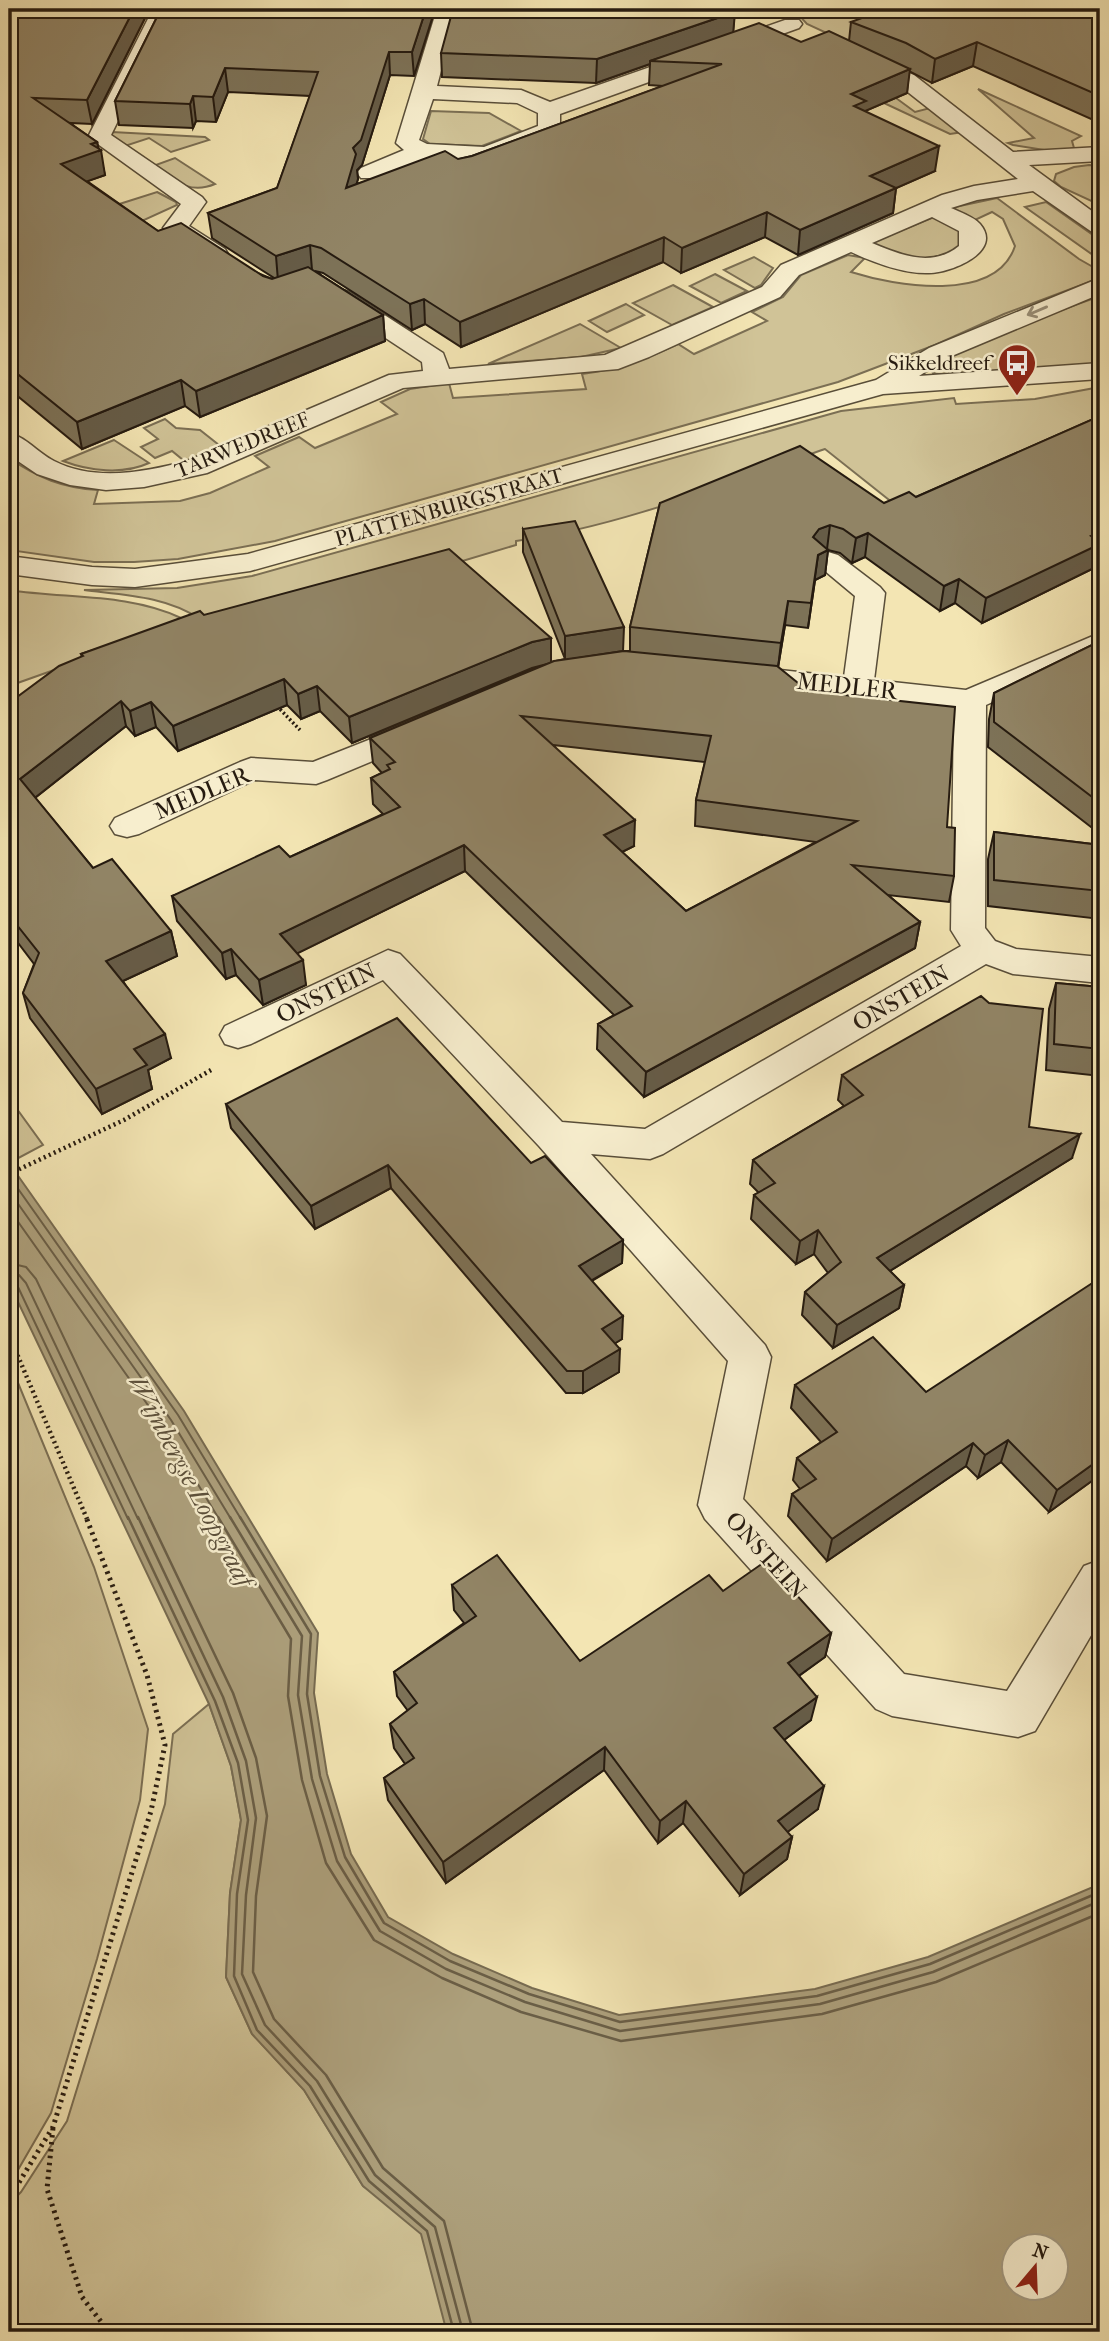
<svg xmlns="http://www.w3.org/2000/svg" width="1109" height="2341" font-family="'IM FELL French Canon',serif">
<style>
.green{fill:#d0c397;stroke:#7b6f54;stroke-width:2}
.water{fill:#ada07c;stroke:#776b51;stroke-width:2;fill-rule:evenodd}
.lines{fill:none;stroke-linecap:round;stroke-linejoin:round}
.shore-far1{stroke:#6a5e46;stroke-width:2}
.shore{stroke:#6a5e46;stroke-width:2.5}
.minor-casing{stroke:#594e39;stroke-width:3}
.path-far2{stroke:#261b10;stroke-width:3.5;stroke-dasharray:2 2.5;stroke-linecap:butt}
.path-far1{stroke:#261b10;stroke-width:4.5;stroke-dasharray:2 3.5;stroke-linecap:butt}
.path{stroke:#261b10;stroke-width:5;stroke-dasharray:2.5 4.5;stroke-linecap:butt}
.minor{fill:#f7eece;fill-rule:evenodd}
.wall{fill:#7d7257;stroke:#261b10;stroke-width:2;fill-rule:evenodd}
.shaded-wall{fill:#665c47;stroke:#261b10;stroke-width:2}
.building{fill:#918465;stroke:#261b10;stroke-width:2;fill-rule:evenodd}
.oneway{stroke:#998f78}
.labels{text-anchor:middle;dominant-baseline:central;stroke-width:5;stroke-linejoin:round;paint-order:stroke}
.far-poi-label{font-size:21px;fill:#261b10;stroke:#f7eece;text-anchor:end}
.far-street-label{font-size:21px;fill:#261b10;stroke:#f7eece}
.street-label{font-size:24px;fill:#261b10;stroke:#f7eece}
.water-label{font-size:26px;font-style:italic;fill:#5c503b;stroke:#f7eece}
</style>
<rect width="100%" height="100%" fill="#f3e5b3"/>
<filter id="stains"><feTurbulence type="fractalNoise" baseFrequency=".00286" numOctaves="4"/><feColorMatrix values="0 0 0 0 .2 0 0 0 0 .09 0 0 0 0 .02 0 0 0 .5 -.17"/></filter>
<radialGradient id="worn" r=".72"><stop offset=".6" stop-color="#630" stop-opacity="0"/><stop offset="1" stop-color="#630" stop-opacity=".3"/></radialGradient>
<g class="green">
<path d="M793,9H878L885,12L859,48L807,24Z"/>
<path d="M842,74L896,98L915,112L934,107L963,132L950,134L837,81Z"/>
<path d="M978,89L1081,136L1072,141L1074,148L1057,152L1013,145L1008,143L1034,138Z"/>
<path d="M431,111L489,113L521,131L482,146L430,144L423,139Z"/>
<path d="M112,132L205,137L209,140L171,152L149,138L122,147L109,138Z"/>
<path d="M175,158L215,184C189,195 174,180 153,166Z"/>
<path d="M1089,165L1100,166V205L1061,187L1054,181L1056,174L1074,167Z"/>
<path d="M157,192L176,202L177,205L142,221L110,207Z"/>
<path d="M997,198L1079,259L1100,271V278L1004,314L935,345L838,382L275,541L178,559L134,562H94L9,550V458C38,478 63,488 98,490L94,504L180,501L210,493L269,467L255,456L299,437L315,448L397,414L381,402L410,389L449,383L453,398L586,389L582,374C617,370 646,359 678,344L694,354L767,321L752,312L783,297L801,275L848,255L865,258L851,272C895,286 996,304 1015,246L1003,219L992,212L975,220L956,212L955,207Z"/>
<path d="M1046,202L1100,240V260L1025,207Z"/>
<path d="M934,217C942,221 953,223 959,230C980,253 923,261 909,258C897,256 885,249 873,244V242Z"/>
<path d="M754,257L773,268L761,285L755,288L724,270Z"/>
<path d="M715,274L747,291L721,303L690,286Z"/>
<path d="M673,285L713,307L672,325L633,303Z"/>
<path d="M1100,296V367L944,375L933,373L931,369C945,352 1072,306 1100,296Z"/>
<path d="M626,304L644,315L607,332L589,321Z"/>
<path d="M580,324L621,348L581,357L488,364Z"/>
<path d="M1100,387V427L908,515L825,449C724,484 623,526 516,541V545L439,568L200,619C166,596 124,595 84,590L177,588L252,576L841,411L954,398L956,404L1035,399Z"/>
<path d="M165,419L176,428L200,430L224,449L188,464L172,451L155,458L141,447L158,439L144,428Z"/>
<path d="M114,440L149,463C123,475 89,471 63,461Z"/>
<path d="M9,590C66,599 128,593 181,618L71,664L9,686Z"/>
<path d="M9,1098L43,1145L9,1163Z"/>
<path d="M9,1361L94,1567L148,1729L140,1800L97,1959L51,2113L15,2175L9,2180Z"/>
<path d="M209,1704L231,1766L241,1820L230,1893L226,1977L252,2034L304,2090L363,2186L418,2218L502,2332H33L9,2319V2204L21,2192L67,2121L165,1804L173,1734Z"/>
</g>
<path class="water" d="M9,1163L184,1411L318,1633L314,1693L327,1774L351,1854L388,1917L453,1954L532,1988L619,2015L815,1989L928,1957L1100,1884V2332H450L446,2329L421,2234L363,2186L304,2090L252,2034L226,1977L230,1893L241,1820L231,1766L209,1704L9,1283ZM1014,2246H1056V2288H1014Z"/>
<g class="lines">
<g class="shore-far1">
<path d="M9,1176L178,1415L241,1519"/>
<path d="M9,1191L171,1420L231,1519"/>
<path d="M9,1209L162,1425L219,1519"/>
<path d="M9,1263L26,1267L36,1279L150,1519"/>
<path d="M9,1273L19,1275L26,1283L138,1519"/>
<path d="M9,1282L18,1287L128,1519"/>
</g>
<g class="shore">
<path d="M128,1517L215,1701L238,1763L248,1820L237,1894L234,1976L257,2030L310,2086L369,2181L427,2231L454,2332"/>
<path d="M138,1517L223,1697L246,1761L256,1818L246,1895L242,1974L265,2025L317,2081L375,2175L435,2227L463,2332"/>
<path d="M149,1517L233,1693L256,1758L267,1816L256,1896L253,1972L274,2019L326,2075L383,2168L444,2221L473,2332"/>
<path d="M218,1517L291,1639L288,1696L302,1780L326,1863L374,1940L442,1978L521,2012L621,2041L822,2014L936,1982L1100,1913"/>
<path d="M230,1517L302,1636L298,1695L312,1779L337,1861L380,1931L446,1969L525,2002L620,2031L820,2004L933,1972L1100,1901"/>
<path d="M240,1517L311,1634L307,1694L320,1776L345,1857L384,1923L450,1961L529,1994L620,2022L817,1996L930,1964L1100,1892"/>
</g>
<defs>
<g id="minor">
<path d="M153,9H173L111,135L202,197L206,202L189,226L225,249L228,254L225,259C204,264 183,244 167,233L163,228L181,204L88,137Z"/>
<path d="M437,9H457L437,86L521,90L550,102L785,20H799L802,24L799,28L560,114V129L557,134L495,159L487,161L425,158L377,178H361L357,173L361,168L404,150L396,143ZM433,99L517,103L538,113V126L484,147L427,144L419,140Z"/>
<path d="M859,53L914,75L1013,152L1100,147V161L1029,165L1100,217V234L1092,232L1033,191L977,200L951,208C960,212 974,217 980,224C1004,252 950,273 929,273C903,274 875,263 851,252L799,275L780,297L649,357L618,369L403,388L207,473L144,487L106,490L70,485L37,474L9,455V433C26,437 38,453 54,461C95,482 145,472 187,461L389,375L423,371L422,362L331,302L327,297L331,292L340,289L349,292L443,353L449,369L605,355L762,287L781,265L942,195L974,186L1018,179L904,89L851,64L848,59L851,54ZM932,217L959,231V246C932,268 900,255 872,243Z"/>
<path d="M1100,278V294L947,358L919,376L1100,363V379L883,394L250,571L135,587L92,585L9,574V556L92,567L135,569L248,554L876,380L929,348Z"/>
<path d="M828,552L838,555L880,587L885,593L874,680L966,690L1100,633V653L986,705L985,928L995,941L1016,949L1100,957V983L1013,974L986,964L663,1154L650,1159L591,1154L765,1345L771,1357L743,1499L904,1674L1007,1691L1084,1566L1100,1560V1620L1035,1731L1018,1737L892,1716L876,1709L705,1519L698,1505L728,1361L539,1146L383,980L251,1044L238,1048L225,1044L220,1035L225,1026L388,950L400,954L562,1122L645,1129L961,946L951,930L954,708L743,686L732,683L728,676L732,669L743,666L844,677L855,596L813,561L818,555Z"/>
<path d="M419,720L430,723L435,730L430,737L327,780L316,784L255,780L139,834L127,837L115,834L110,826L115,818L240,762L251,758L313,762Z"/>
</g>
</defs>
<use href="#minor" class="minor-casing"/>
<path class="path-far2" d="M277,706L300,730"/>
<g class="path-far1">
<path d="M9,1174L124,1120L211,1070"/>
<path d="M9,1335L87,1519"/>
</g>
<g class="path">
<path d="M53,2128L47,2189L82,2297L109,2332"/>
<path d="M9,2192L18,2184L53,2127L151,1811L165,1745L147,1675L86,1517"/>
</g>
<use href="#minor" class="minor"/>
</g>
<g class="wall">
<path d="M9,9H144L145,18L92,124L70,123L97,142L105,175L87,181L158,231L272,279L274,278L212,238L208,213L277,188L310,96L228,92L216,122L196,121L193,128L119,125L115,101L161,9H435L414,76L390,75L362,165L357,170L358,179L356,184L472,156L663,86L649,85L650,64L596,83L442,77L441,53L735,9L733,32L801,42L849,41L851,22L1100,9V123L973,66L932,83L909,71L907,93L865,111L935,171L896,188L893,213L798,255L765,237L681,273L663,262L461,347L425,324L412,330L323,273L315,271L383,315L385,341L200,417L185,406L82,449L9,389Z"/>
<path d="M1100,416V553L1096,567L982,623L955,603L940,611L865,557L852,563L840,553L828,550L825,575L815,580L808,628L785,625L778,667L947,827L954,876L949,902L888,895L920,922L915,948L644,1097L597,1049L598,1024L614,1015L465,871L297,953L306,985L263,1005L236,975L226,979L177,921L172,896L290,857L383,814L373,804L371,778L382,773L373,763L370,738L544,665L532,668L352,743L320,711L301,719L287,705L178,751L156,727L135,736L126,726L35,798L93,868L171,931L177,956L123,981L171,1058L148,1070L152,1089L102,1114L30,1018L23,993L34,964L9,931V703L82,657L81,654L204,615L551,638V662L565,659L523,552V529L623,651H630V627L660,503H884L916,497ZM553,745L705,762L696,800L695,826L816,842L686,911L622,852L634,846Z"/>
<path d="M1100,641V834L988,747L989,719L994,693Z"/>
<path d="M994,832L1100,845V919L988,906V859Z"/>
<path d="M1056,983L1100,987V1076L1046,1070L1049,1009Z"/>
<path d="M842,1075L1029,1127L1072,1158L890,1271L904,1285L899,1308L833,1348L802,1315L805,1292L828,1273L814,1254L796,1264L751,1219L754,1195L759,1193L750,1184L753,1160L844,1106L838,1100Z"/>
<path d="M226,1104L531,1163L623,1240L622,1263L592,1281L622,1339L614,1344L619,1372L583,1393H566L391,1188L315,1229L231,1128Z"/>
<path d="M795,1385L926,1392L1100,1475L1049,1512L1001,1462L978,1478L966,1466L827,1561L788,1516L792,1494L800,1489L793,1480L797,1458L821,1442L791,1408Z"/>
<path d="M452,1585L580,1661L723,1591L831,1633L825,1657L799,1676L811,1720L784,1740L818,1809L787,1832L792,1837L787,1859L740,1895L683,1823L658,1843L604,1770L446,1883L388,1800L384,1778L405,1764L394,1748L390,1724L408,1711L397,1696L394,1672L464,1623L454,1610Z"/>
</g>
<g class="shaded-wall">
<path d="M134,9H144L145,18L92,124L87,100Z"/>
<path d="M426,9H435L414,76L412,52Z"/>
<path d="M735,12L733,35L650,61V64L596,83L597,59Z"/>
<path d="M977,42L973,66L932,83L935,59Z"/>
<path d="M389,52L390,75L362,165L357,170L358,179L348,213L346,188L353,148Z"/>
<path d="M225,68L228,92L216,122L213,97Z"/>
<path d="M910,69L907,93L865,111L851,130V94Z"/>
<path d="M193,96L196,121L193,128L190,104Z"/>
<path d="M97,142L99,151L101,150L105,175L66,189L61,164L91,144Z"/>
<path d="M939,146L935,171L867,201L870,176Z"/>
<path d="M896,188L893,213L798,255L800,230Z"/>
<path d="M767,212L765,237L681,273L682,248Z"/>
<path d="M664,237L663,262L461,347L460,322Z"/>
<path d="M310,245L312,270L278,281L276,256Z"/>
<path d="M424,299L425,324L412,330L410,304Z"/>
<path d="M383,315L385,341L200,417L196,391Z"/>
<path d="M181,380L185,406L82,449L77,422Z"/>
<path d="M830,525L827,549L816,553L813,537L819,529Z"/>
<path d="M1100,532V553L1096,567L982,623L986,598L1091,536Z"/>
<path d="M868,533L865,557L852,563L856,538Z"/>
<path d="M828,550L825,575L815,580L808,628L818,555Z"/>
<path d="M959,579L955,603L940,611L944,586Z"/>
<path d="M788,601L785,625L778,668L781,643Z"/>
<path d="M624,627L623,651L565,660V636Z"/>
<path d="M551,638V663L532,668L352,743L349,717L532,642Z"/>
<path d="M284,679L287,705L178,751L173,726Z"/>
<path d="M317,686L320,711L301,719L298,694Z"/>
<path d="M121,701L126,726L27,804L20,779Z"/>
<path d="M151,702L156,727L135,736L130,711Z"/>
<path d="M635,820L634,846L604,861V835Z"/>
<path d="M464,845L465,871L284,960L280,934Z"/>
<path d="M920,922L915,948L644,1097L646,1072Z"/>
<path d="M171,931L177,956L112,986L106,961Z"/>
<path d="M231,949L236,975L226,979L222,953Z"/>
<path d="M303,960L306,985L263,1005L259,980Z"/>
<path d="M165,1034L171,1058L148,1070L152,1089L102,1114L96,1089L134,1049Z"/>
<path d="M1080,1134L1072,1158L872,1282L877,1258Z"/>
<path d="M388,1165L391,1188L315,1229L311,1206Z"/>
<path d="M818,1230L814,1254L796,1264L800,1241Z"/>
<path d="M623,1240L622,1263L578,1288L579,1266Z"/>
<path d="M904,1285L899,1308L833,1348L837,1325Z"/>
<path d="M623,1316L622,1339L601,1352L602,1329Z"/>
<path d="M620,1349L619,1372L583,1393V1371Z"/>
<path d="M1008,1440L1001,1462L978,1478L985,1455Z"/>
<path d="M973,1443L966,1466L827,1561L832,1539Z"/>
<path d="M1100,1459V1475L1049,1512L1057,1490Z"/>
<path d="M831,1633L825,1657L783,1687L788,1663Z"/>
<path d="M817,1697L811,1720L769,1751L774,1728Z"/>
<path d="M605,1747L604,1770L446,1883L443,1862Z"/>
<path d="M824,1786L818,1809L773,1843L778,1821Z"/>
<path d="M686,1801L683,1823L658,1843L660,1821Z"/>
<path d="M792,1837L787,1859L740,1895L744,1874Z"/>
</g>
<g class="building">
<path d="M9,9H134L87,100L33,98L97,142L91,144L101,150L61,164L158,231L181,223L263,276L272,279L308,267L383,315L196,391L181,380L77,422L9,367Z"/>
<path d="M161,9H426L412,52H389L361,140L353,148L356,154L346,188L445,151L458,159L472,156L722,64L650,61L759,23L801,42L829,31L910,69L851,94L866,101L854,106L939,146L870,176L896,188L800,230L767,212L682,248L664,237L460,322L424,299L410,304L321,248L310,245L276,256L208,213L277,188L318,72L225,68L213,97L193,96L190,104L115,101Z"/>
<path d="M453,9H735V12L597,59L441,53Z"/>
<path d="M886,9H1100V96L977,42L935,59L906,43L851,22Z"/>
<path d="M1100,416V532L1091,536L1100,542V544L986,598L959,579L944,586L868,533L856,538L843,529L830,525L819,529L813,537L828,550L818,555L811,603L788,601L781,643L630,627L660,503L800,446L884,503L909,492L916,497Z"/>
<path d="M575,521L624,627L565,636L523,529Z"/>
<path d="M449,549L551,638L532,642L349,717L317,686L298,694L284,679L173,726L151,702L130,711L121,701L20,779L93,868L112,859L171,931L106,961L165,1034L134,1049L147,1065L96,1089L23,993L39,953L9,915V703L59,666L83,656L81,654L200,611L204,615Z"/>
<path d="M1100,641V803L994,722V693Z"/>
<path d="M624,651L777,666L808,691L955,707L947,827L955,828L954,876L852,865L920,922L646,1072L598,1024L632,1006L464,845L280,934L303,960L259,980L231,949L222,953L172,896L279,846L290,857L400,807L371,778L390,769L387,765L395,762L370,738L554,661ZM521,716L711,736L696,800L857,821L686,911L604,835L635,820Z"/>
<path d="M994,832L1100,845V891L994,880Z"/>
<path d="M1056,983L1100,987V1049L1054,1044Z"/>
<path d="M981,996L989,1003L1043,1009L1029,1127L1080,1134L877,1258L904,1285L837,1325L805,1292L841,1262L818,1230L800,1241L754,1195L775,1183L753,1160L863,1095L842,1075Z"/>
<path d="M397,1018L531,1163L545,1156L623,1240L579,1266L623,1316L602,1329L620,1349L583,1371H567L388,1165L311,1206L226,1104Z"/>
<path d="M1100,1278V1459L1057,1490L1008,1440L985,1455L973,1443L832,1539L792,1494L816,1479L797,1458L837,1432L795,1385L873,1337L926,1392Z"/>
<path d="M497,1555L580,1661L709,1575L723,1591L766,1561L831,1633L788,1663L817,1697L774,1728L824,1786L778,1821L792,1837L744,1874L686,1801L660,1821L605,1747L443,1862L384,1778L414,1758L390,1724L417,1703L394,1672L476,1616L452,1585Z"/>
</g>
<defs><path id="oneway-shaft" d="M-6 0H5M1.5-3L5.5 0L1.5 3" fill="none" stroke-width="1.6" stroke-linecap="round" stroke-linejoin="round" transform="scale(1.75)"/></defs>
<use class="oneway" href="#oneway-shaft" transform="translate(1037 311) rotate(157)"/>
<defs>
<symbol id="bus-pin" viewBox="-11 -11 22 30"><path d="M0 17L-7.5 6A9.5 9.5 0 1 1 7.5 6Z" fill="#8f2418" stroke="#f7eece"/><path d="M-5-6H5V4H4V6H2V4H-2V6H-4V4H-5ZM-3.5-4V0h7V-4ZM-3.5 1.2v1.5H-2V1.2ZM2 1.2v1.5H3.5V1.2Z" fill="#fff"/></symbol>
</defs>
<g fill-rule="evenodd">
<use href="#bus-pin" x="995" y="341" width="44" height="60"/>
</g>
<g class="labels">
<g class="far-poi-label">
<text x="990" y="363">Sikkeldreef</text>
</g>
<g class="far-street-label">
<text transform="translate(242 445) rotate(-22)">TARWEDREEF</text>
<text transform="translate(449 507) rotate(-16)">PLATTENBURGSTRAAT</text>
</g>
<g class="street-label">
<text transform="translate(847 686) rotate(6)">MEDLER</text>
<text transform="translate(202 793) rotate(-23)">MEDLER</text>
<text transform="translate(326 993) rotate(-26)">ONSTEIN</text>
<text transform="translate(901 998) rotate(-30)">ONSTEIN</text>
<text transform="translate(766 1555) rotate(48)">ONSTEIN</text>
</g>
<g class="water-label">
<text transform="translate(191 1481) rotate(62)">Wijnbergse Loopgraaf</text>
</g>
</g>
<rect width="1109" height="2341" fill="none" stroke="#f3e5b3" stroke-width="35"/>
<rect x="10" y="10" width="1088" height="2320" fill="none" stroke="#261b10" stroke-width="3.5"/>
<rect x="18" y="18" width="1074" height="2306" fill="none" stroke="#261b10" stroke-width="2"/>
<g transform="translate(1035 2267) rotate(19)"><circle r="33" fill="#f7eece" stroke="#a39a82" stroke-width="2"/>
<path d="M0-5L12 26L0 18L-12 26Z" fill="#8f2418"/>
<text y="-10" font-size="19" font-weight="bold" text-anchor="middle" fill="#261b10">N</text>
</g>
<rect width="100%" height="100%" filter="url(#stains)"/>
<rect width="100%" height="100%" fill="url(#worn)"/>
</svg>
